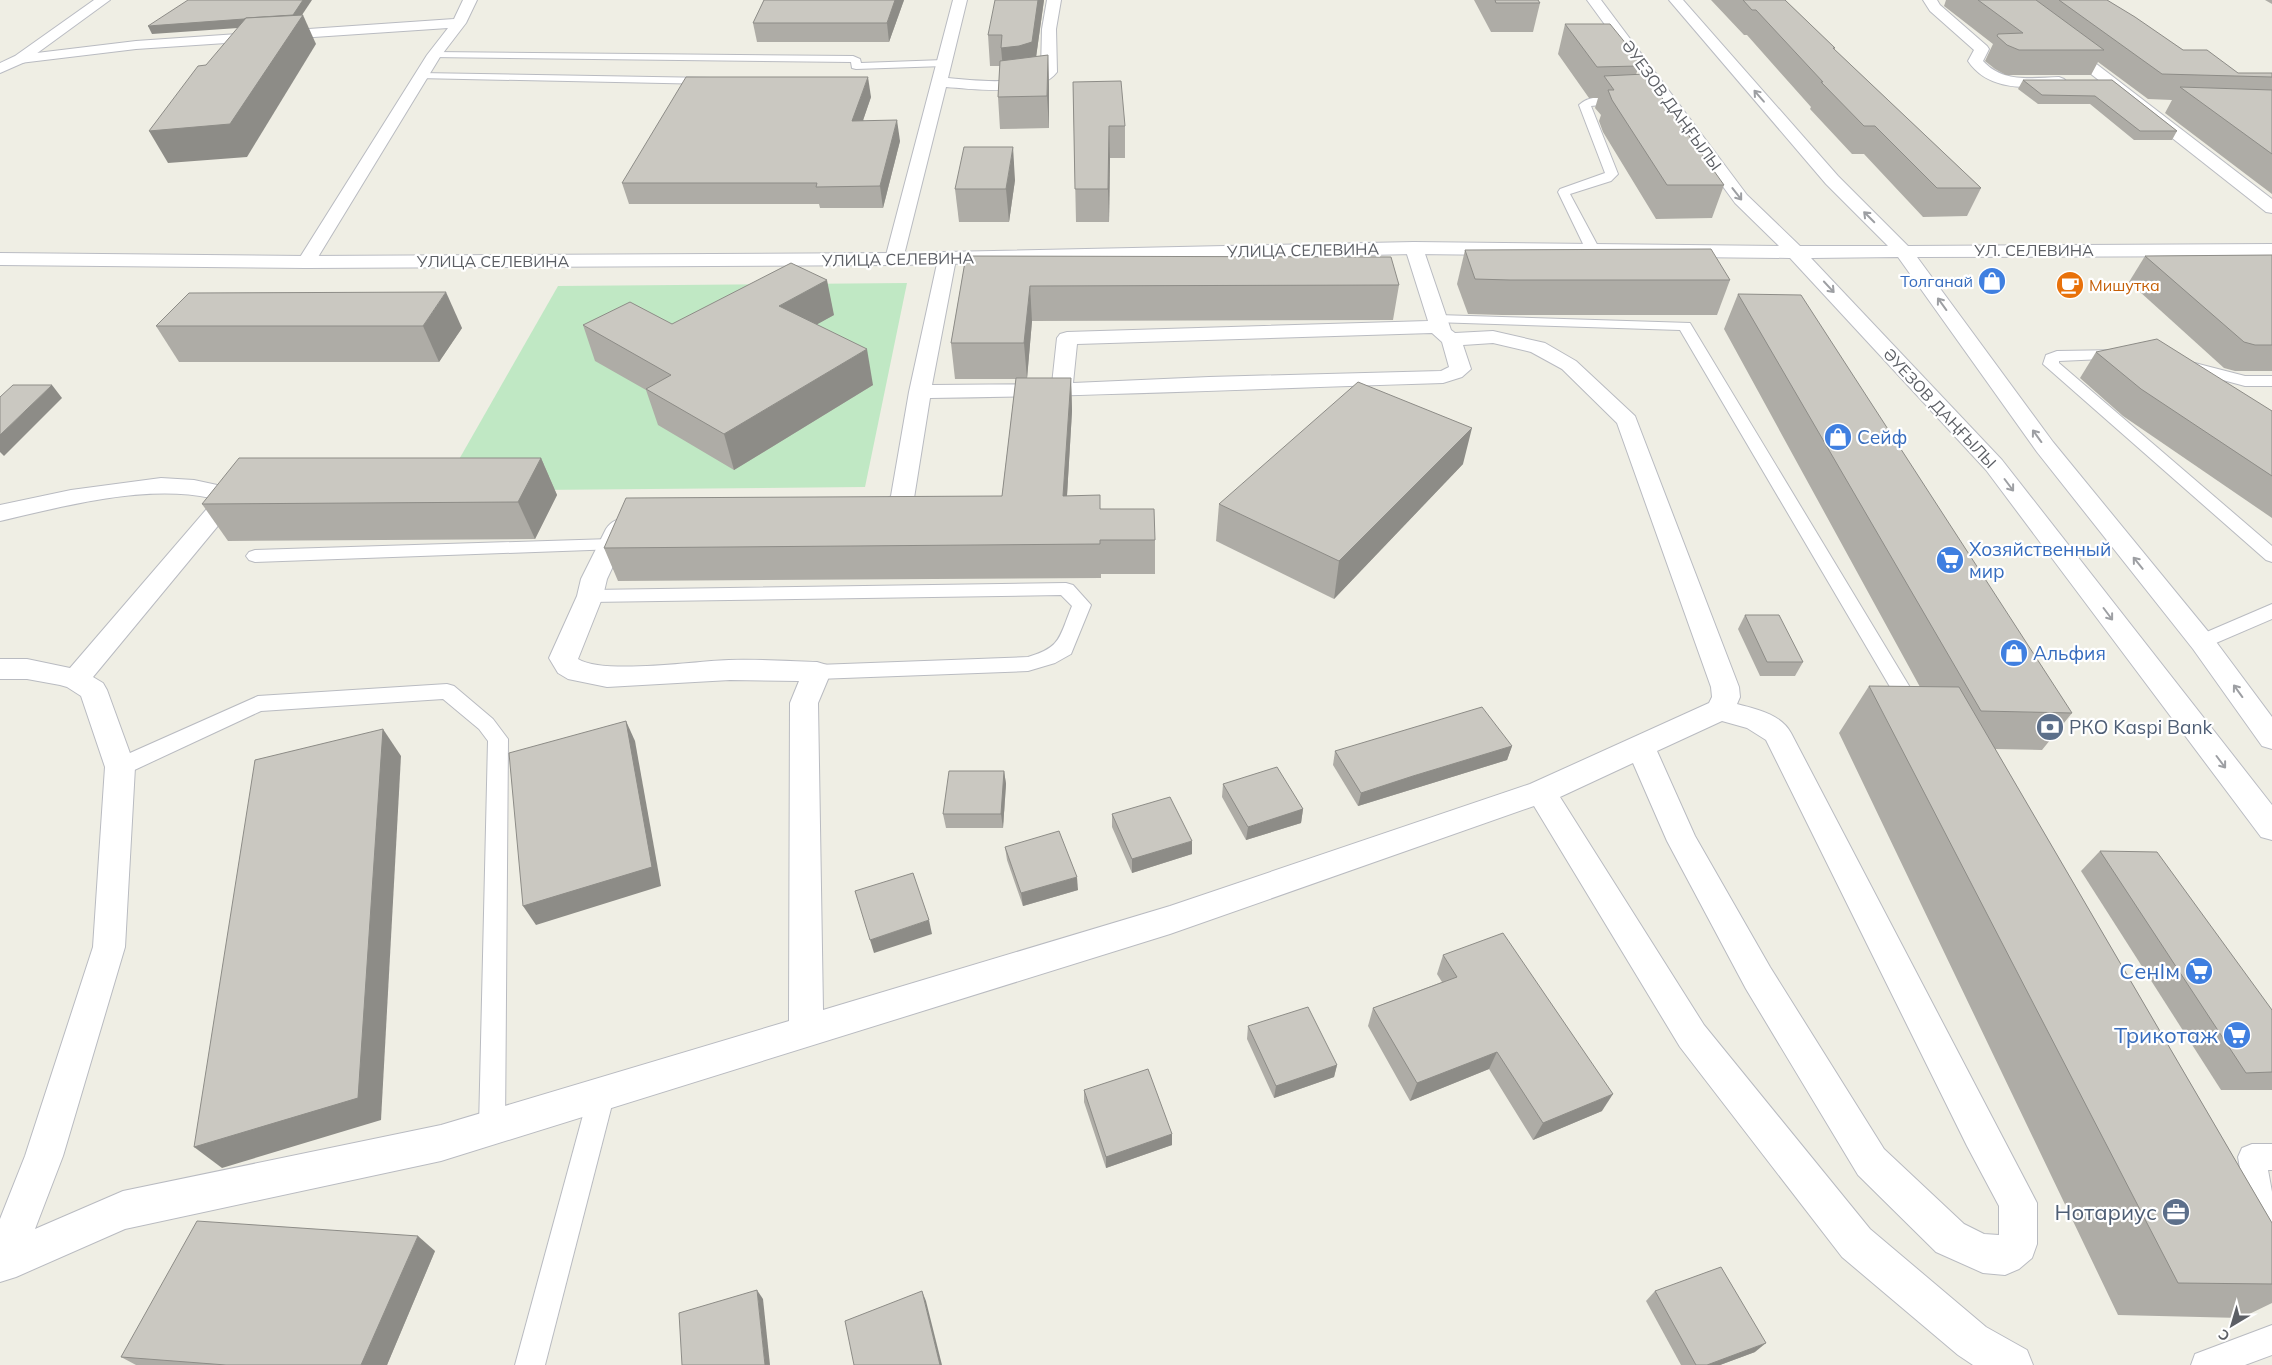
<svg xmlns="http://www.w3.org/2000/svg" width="2272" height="1365" font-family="Mulish,sans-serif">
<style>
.green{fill:#c0e8c4}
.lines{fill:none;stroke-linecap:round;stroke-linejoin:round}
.lane-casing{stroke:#b9bbc1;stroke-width:2}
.street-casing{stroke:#b9bbc1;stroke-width:2}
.secondary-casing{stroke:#babcc3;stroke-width:2}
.lane{fill:#fff;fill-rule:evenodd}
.street{fill:#fff;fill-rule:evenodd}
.secondary{fill:#fff;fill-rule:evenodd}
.wall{fill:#aeaca6}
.shaded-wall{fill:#8d8c87}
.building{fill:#cac8c1;stroke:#8d8c87}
.oneway{stroke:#9d9fa3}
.labels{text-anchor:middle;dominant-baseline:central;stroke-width:4.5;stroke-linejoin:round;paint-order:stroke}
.far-street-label{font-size:16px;fill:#5c5f65;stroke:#fff}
.far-shop-label{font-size:16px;fill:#366cbe;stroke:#fff;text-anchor:end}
.far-food-label{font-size:16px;fill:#c56008;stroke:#fff;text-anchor:start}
.shop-label{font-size:19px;fill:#366cbe;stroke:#fff;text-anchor:start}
.service-label{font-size:19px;fill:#4e5e75;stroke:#fff;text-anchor:start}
.near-shop-label{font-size:22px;fill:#366cbe;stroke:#fff;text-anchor:end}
.near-service-label{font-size:22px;fill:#4e5e75;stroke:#fff;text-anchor:end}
</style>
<rect width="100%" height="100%" fill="#efeee4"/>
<path class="green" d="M907,283L865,487L441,491L558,286Z"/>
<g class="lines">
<defs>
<g id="lane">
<path d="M434,52L853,56L860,59L861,63L944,60L949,63L944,66L856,69L852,68L851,62L430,57V53Z"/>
<path d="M421,73L711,78L717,81L711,84L417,78L415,76L417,74Z"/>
<path d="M1624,97L1630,100L1628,102L1591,106L1618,174L1611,181L1570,194L1599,248L1592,252L1585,248L1558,192L1560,189L1605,173L1579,105C1590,94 1610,97 1624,97Z"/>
<path d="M1438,315L1690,323L1920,704L1923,709L1920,714L1913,717L1906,714L1680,330L1433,322L1431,319Z"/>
<path d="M2120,350L2125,352L2128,355L2125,358L2059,361V363L2272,546V562L2266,560L2043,364L2046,355L2057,351Z"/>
<path d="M2187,361L2245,376H2272V386H2245L2182,369L2179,366L2182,363Z"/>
<path d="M611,539L617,541L620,545L617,549L255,562L249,560L246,556L249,552L255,550Z"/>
<path d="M1066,583L1073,585L1091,605L1071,654L1055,663L1028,671L817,679L810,677L807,672L810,667L817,665L1028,657C1062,647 1059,637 1072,606L1061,595L590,602L583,601L581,596L583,591L590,590Z"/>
<path d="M2272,604V619L2202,649L2195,647L2192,642L2195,637Z"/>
<path d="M447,684L454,686L493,719L508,739L505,1128L501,1137L492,1141L483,1137L479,1128L488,741L479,729L443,699L261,711L128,773L120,775L112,773L109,767L112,761L258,696Z"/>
<path d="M602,1081L611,1084L615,1093L545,1365H515L589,1093L593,1084Z"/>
<path d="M2252,1144H2272V1170H2268L2272,1192V1282L2262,1278L2258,1268L2238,1157L2242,1148Z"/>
<path d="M2272,1325V1355L2245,1365H2191L2195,1354Z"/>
</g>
<g id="street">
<path d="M463,0H477L466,23L440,57L315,262L313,266L306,268L299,266L297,262L427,55L448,28L136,49L20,63L13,59L20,55L136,41L454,19Z"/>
<path d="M953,0H967L948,78C974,80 1020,87 1041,70L1042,29L1047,0H1061L1056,29L1057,72C1038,98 973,89 946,87L903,259L901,263L894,265L887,263L885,259Z"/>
<path d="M1923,0H1937L1940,5L1987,46L1989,49L1983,61C2003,83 2031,78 2059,77L2064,79L2067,82L2064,85L2059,87C2026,87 1989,92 1968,61L1974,50L1930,11Z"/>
<path d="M1997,0H2013L2272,199V213L2266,212Z"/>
<path d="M1414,242L1421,244L1423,248L1451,330L1455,333L1493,331L1545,343L1576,361L1635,416L1739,687L1740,697L1737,704C1756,709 1781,714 1791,733L2037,1203V1244L2032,1258L2019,1269L2005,1275L1983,1273L1936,1252L1858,1175L1746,989L1667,841L1633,763L1560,797L1704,1025L1870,1229L1986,1327L2027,1350L2033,1365H1973L1958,1355L1842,1257L1680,1047L1534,806L1170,934L441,1161L125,1229L16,1277L0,1282V1219L25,1156L93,947L105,767L81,696L67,687L60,685L27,679H0V659H27L70,668L211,504V498C145,484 65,506 0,521V505L71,490L161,478L194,480L231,488C236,495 236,503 231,510L93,677L103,683L107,690L135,767L125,947L63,1156L35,1229L123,1191L441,1125L789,1021L790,703L799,681L730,680L607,687L568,679L558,673L549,658L577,596L581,579L606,529C612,519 624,516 636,519L639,525L636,531L628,534L607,579L603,596L578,659C604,675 694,661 729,660C758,659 788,661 817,662L827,665L831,672L818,703L823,1010L1170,906L1530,784L1709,703L1712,697L1711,687L1617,423L1562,369L1531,352L1493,343L1463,345L1471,369L1462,377L1443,383C1272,388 1101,396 930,398L914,498C903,514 881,523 862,518L859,513L862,508L880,503L891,496L909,392L938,259L940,255L947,253L954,255L956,259L932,385L1052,384L1057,338L1060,334L1067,332L1428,321L1405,248L1407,244ZM1432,333L1442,342L1449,367L1441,371L1209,377L1073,383L1077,344ZM1722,721L1747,728L1766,740L1967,1146L1999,1206V1235L1984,1234L1964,1224L1884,1149L1770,967L1695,836L1657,751Z"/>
</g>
<g id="secondary">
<path d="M94,0H110L25,62L0,73V63L15,56Z"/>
<path d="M1587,0H1601L1747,195L1800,246H1888L1826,184L1669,0H1683L1838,176L1908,246L2272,244V256L1917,257L2053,442L2211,635L2272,717V749L2262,746L2193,649L2037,452L1898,257L1811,258L2002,460L2272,805V840L2261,837L1986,470L1790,258L1414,254L894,265L306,268L0,265V253L306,256L894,253L1414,242L1779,246L1735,203Z"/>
</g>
</defs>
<use href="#lane" class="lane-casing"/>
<use href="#street" class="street-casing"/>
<use href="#secondary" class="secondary-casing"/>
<use href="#lane" class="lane"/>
<use href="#street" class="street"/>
<use href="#secondary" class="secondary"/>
</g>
<g class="wall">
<path d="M764,0H904L889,42H757L753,23Z"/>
<path d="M1044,0L1036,57L1048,55L1049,86V128L1000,129L998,97L1000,66H990L988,35Z"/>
<path d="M1474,0H1538L1540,3L1533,32H1491Z"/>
<path d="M1711,0H1785L1835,48L1834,49L1981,188L1967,216L1923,217L1864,154H1852L1810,109L1811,107L1747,35H1744Z"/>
<path d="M1946,0H2107L2183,50L2238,73H2272V194L2165,113L2172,100L2148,99L2098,62L2091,75H2006L1995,69L1985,61L1993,44L1944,6Z"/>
<path d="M2265,0H2272V4Z"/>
<path d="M1565,24L1640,61L1636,75L1724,185L1712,218L1656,219L1603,132L1599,121L1601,115L1595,108L1598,98H1589L1558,54Z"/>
<path d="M2023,80H2112L2177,131L2172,140H2134L2090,104H2038L2018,89Z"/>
<path d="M1073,82L1125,126V158H1110L1109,222H1076Z"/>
<path d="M871,97L863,120L900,141L883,208H820L819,204H629L622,183Z"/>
<path d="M1015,180L1009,222H959L955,189Z"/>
<path d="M1465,250L1730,280L1717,315H1502L1468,314L1457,284Z"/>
<path d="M2272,255V371H2235L2224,368L2129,282L2145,256Z"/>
<path d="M966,256L1399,285L1393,320L1032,321L1027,378H1071L1072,411L1067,496L1101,509L1155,540V574H1101V578L618,581L604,548L1002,496L1016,379H955L951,343Z"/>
<path d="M189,293L462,328L439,362H179L156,326Z"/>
<path d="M1738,294L2072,713L2042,750L1995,749L2272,1223V1303L2241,1318L2118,1315L1839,733L1869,686L1920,687L1724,329Z"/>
<path d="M834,315L817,324L873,385L734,470L658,425L646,390L595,361L583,325L672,324Z"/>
<path d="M2096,352L2272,411V518L2123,416L2080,378Z"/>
<path d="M541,458L557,495L535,539L228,541L202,504Z"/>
<path d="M1463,464L1334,599L1216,541L1219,504Z"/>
<path d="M1745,615L1803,662L1795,676H1760L1738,629Z"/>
<path d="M1512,746L1507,760L1358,806L1333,765L1335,751Z"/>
<path d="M1004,771L1006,784L1003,828H946L943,814Z"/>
<path d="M1223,784L1303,809L1301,823L1246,840L1222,797Z"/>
<path d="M1112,814L1192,854L1132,873L1112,827Z"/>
<path d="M1005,847L1078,890L1023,906L1007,860Z"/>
<path d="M2100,851L2272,1010V1090H2221L2081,871Z"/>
<path d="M1443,955L1602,1111L1533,1140L1489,1069L1410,1101L1368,1026L1373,1008L1442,982L1437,974Z"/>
<path d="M1248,1026L1337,1065L1334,1077L1274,1098L1247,1039Z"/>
<path d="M1084,1090L1172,1134V1145L1106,1168L1084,1102Z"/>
<path d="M435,1251L387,1365H136L121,1357Z"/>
<path d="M1655,1291L1755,1352L1720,1365H1681L1646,1301Z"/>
</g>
<g class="shaded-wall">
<path d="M303,0H312L296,24L152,34L148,26Z"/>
<path d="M895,0H904L889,42L887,23Z"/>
<path d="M1038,0H1044L1034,72L1004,79L1001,48Z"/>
<path d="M303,15L316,44L247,157L168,163L149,131Z"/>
<path d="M1048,55L1049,86V128L1047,96Z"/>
<path d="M868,77L871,97L856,141L852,121Z"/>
<path d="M897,120L900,141L883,208L880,186Z"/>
<path d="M1109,126L1110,158L1109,222L1108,189Z"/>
<path d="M1013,147L1015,180L1009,222L1006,189Z"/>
<path d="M827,280L834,315L787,341L779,306Z"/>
<path d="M1030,286L1032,321L1027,379L1024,343Z"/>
<path d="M446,292L462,328L439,362L423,326Z"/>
<path d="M867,349L873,385L734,470L724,434Z"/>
<path d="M1071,378L1072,411L1065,529L1063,496Z"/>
<path d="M52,385L62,398L4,456L0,452V435Z"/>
<path d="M1472,428L1463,464L1334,599L1339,561Z"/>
<path d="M541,458L557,495L535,539L518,502Z"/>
<path d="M626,721L635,741L661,886L536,925L523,906Z"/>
<path d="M383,729L401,756L381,1120L222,1168L194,1147Z"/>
<path d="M1512,746L1507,760L1358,806L1361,793L1413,776Z"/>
<path d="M1004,771L1006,784L1003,828L1001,814Z"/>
<path d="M1303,809L1301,823L1246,840L1248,827Z"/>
<path d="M1192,841V854L1132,873V859Z"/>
<path d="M1077,877L1078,890L1023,906L1021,893Z"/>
<path d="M929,920L932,934L874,953L870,940Z"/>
<path d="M1497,1052L1489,1069L1410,1101L1417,1083Z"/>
<path d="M1337,1065L1334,1077L1274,1098L1276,1086Z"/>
<path d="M1613,1094L1602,1111L1533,1140L1543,1123Z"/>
<path d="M1172,1134V1145L1106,1168V1157Z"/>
<path d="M418,1236L435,1251L387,1365H361Z"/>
<path d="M757,1290L763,1299L770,1365H765Z"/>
<path d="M922,1291L926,1301L942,1365H940Z"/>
<path d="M1766,1343L1755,1352L1720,1365H1707Z"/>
</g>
<g class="building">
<path d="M188,0H303L293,15L246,18L244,19L148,26Z"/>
<path d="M764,0H895L887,23H753Z"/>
<path d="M995,0H1038L1032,42L1019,46L1001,48L1002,35H988Z"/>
<path d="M1495,0H1538L1540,3H1496Z"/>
<path d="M1743,0H1785L1835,48H1833L1981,188H1937L1875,126H1864L1821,82H1823L1756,10H1752Z"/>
<path d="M1978,0H2036L2104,50H2019L2007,45L1997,36L1998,34L2023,33Z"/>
<path d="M2059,0H2107L2135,17L2183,50H2207L2238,73H2272V77L2162,74Z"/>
<path d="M303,15L230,124L149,131L198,66L206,65L246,18Z"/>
<path d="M1565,24H1610L1640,61H1636L1638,66L1597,67Z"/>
<path d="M1048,55L1047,96L998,97L1000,61Z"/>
<path d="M1645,74L1724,185H1667L1612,100L1608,90H1614L1604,76Z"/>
<path d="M686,77H868L852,121L897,120L880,186L816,187L817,183H622Z"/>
<path d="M2023,80H2112L2177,131H2140L2095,96L2042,95Z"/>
<path d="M1121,81L1125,126H1109L1108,189H1075L1073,82Z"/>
<path d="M2180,87L2272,90V154Z"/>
<path d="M964,147H1013L1006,189H955Z"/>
<path d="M1711,249L1730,280H1510L1475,279L1465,250Z"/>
<path d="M2272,255V345H2255L2244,342L2145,256Z"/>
<path d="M966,256L1391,257L1399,285L1030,286L1024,343H951Z"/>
<path d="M791,263L827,280L779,306L867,349L724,434L646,389L671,375L583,325L630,302L672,324Z"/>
<path d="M446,292L423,326H156L189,293Z"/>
<path d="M1738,294L1801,295L2072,713L1981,711Z"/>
<path d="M2157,339L2272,411V476L2141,389L2096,352Z"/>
<path d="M1016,378H1071L1063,496L1100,495V509H1154L1155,540H1100V544L604,548L626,498L1002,496Z"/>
<path d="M1358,382L1472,428L1339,561L1219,504Z"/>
<path d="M13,385H52L0,435V397Z"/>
<path d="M239,458H541L518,502L202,504Z"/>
<path d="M1745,615H1779L1803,662H1767Z"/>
<path d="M1869,686L1959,687L2272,1223V1284L2178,1283Z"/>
<path d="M1482,707L1512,746L1413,776L1361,793L1335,751Z"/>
<path d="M626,721L652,867L523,906L509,753Z"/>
<path d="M383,729L358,1098L194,1147L255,760Z"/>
<path d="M1277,767L1303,809L1248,827L1223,784Z"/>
<path d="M949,771H1004L1001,814H943Z"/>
<path d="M1170,797L1192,841L1132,859L1112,814Z"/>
<path d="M1059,831L1077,877L1021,893L1005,847Z"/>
<path d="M2100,851L2157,852L2272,1010V1072L2246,1073Z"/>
<path d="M913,873L929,920L870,940L855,891Z"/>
<path d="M1503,933L1613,1094L1543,1123L1497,1052L1417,1083L1373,1008L1457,977L1443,955Z"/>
<path d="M1308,1007L1337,1065L1276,1086L1248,1026Z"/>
<path d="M1148,1069L1172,1134L1106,1157L1084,1090Z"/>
<path d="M197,1221L418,1236L361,1365H226L121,1357Z"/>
<path d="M1721,1267L1766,1343L1707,1365H1696L1655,1291Z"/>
<path d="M757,1290L765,1365H682L679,1313Z"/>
<path d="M922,1291L940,1365H854L845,1321Z"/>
</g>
<defs><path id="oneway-shaft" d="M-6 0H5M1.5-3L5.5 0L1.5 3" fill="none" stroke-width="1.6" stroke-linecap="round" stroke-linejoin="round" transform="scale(1.25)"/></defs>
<g class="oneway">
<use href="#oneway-shaft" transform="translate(1759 96) rotate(-131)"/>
<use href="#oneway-shaft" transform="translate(1737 194) rotate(52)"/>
<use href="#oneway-shaft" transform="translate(1869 217) rotate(-135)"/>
<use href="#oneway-shaft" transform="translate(1829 287) rotate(47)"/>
<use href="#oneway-shaft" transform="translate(1942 304) rotate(-126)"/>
<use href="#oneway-shaft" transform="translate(2037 436) rotate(-126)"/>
<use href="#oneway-shaft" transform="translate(2009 485) rotate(53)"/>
<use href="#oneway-shaft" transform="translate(2138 563) rotate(-129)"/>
<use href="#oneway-shaft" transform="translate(2108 614) rotate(53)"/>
<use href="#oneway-shaft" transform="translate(2238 691) rotate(-126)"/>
<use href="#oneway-shaft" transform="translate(2221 762) rotate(53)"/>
</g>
<defs>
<symbol id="shop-disc" viewBox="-11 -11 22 22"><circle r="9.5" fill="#3f7fe0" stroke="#fff"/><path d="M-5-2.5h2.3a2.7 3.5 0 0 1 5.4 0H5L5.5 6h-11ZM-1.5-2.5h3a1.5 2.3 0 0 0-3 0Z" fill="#fff"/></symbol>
<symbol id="cafe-disc" viewBox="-11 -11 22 22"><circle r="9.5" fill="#e8710a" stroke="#fff"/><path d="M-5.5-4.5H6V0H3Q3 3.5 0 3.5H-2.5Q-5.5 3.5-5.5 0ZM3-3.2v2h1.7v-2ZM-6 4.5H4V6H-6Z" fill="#fff"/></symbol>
<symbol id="supermarket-disc" viewBox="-11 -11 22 22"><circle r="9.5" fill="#3f7fe0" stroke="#fff"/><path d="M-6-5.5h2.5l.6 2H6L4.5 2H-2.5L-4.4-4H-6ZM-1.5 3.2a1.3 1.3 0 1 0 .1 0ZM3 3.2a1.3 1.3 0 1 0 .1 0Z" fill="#fff"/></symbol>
<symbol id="bank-disc" viewBox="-11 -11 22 22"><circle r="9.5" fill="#5c6f8a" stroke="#fff"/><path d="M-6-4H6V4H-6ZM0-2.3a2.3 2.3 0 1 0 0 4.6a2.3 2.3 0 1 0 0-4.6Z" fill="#fff"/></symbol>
<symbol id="office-disc" viewBox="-11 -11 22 22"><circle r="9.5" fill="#5c6f8a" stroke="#fff"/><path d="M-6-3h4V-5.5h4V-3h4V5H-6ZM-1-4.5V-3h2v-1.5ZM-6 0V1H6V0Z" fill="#fff"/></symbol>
</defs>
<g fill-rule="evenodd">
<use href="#shop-disc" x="1976" y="265" width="32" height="32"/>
<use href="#cafe-disc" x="2054" y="269" width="32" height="32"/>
<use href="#shop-disc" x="1822" y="421" width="32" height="32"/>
<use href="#supermarket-disc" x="1934" y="544" width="32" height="32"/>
<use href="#shop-disc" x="1998" y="637" width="32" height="32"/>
<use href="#bank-disc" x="2034" y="711" width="32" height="32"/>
<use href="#supermarket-disc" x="2183" y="955" width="32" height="32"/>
<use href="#supermarket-disc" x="2221" y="1019" width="32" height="32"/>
<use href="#office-disc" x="2160" y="1196" width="32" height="32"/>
</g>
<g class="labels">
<g class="far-street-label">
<text transform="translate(1672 105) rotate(54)">ӘУЕЗОВ ДАҢҒЫЛЫ</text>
<text transform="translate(1303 250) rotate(-1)">УЛИЦА СЕЛЕВИНА</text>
<text x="2034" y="250">УЛ. СЕЛЕВИНА</text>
<text transform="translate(898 259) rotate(-1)">УЛИЦА СЕЛЕВИНА</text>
<text x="493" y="261">УЛИЦА СЕЛЕВИНА</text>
<text transform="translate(1940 408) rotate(47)">ӘУЕЗОВ ДАҢҒЫЛЫ</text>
</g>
<g class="far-shop-label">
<text x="1973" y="281">Толганай</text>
</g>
<g class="far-food-label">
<text x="2089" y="285">Мишутка</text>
</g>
<g class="shop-label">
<text x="1857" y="437">Сейф</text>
<text x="1969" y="549">Хозяйственный<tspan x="1969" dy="22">мир</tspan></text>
<text x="2033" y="653">Альфия</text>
</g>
<g class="service-label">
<text x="2069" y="727">РКО Kaspi Bank</text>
</g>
<g class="near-shop-label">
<text x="2180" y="971">СенIм</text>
<text x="2218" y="1035">Трикотаж</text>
</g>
<g class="near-service-label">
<text x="2157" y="1212">Нотариус</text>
</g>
</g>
<g transform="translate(2232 1325) rotate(218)" stroke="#ffffff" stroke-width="4" paint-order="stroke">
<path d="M0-4L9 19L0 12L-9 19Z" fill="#5c5f65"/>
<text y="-8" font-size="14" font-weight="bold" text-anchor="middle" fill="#5c5f65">С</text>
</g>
</svg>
